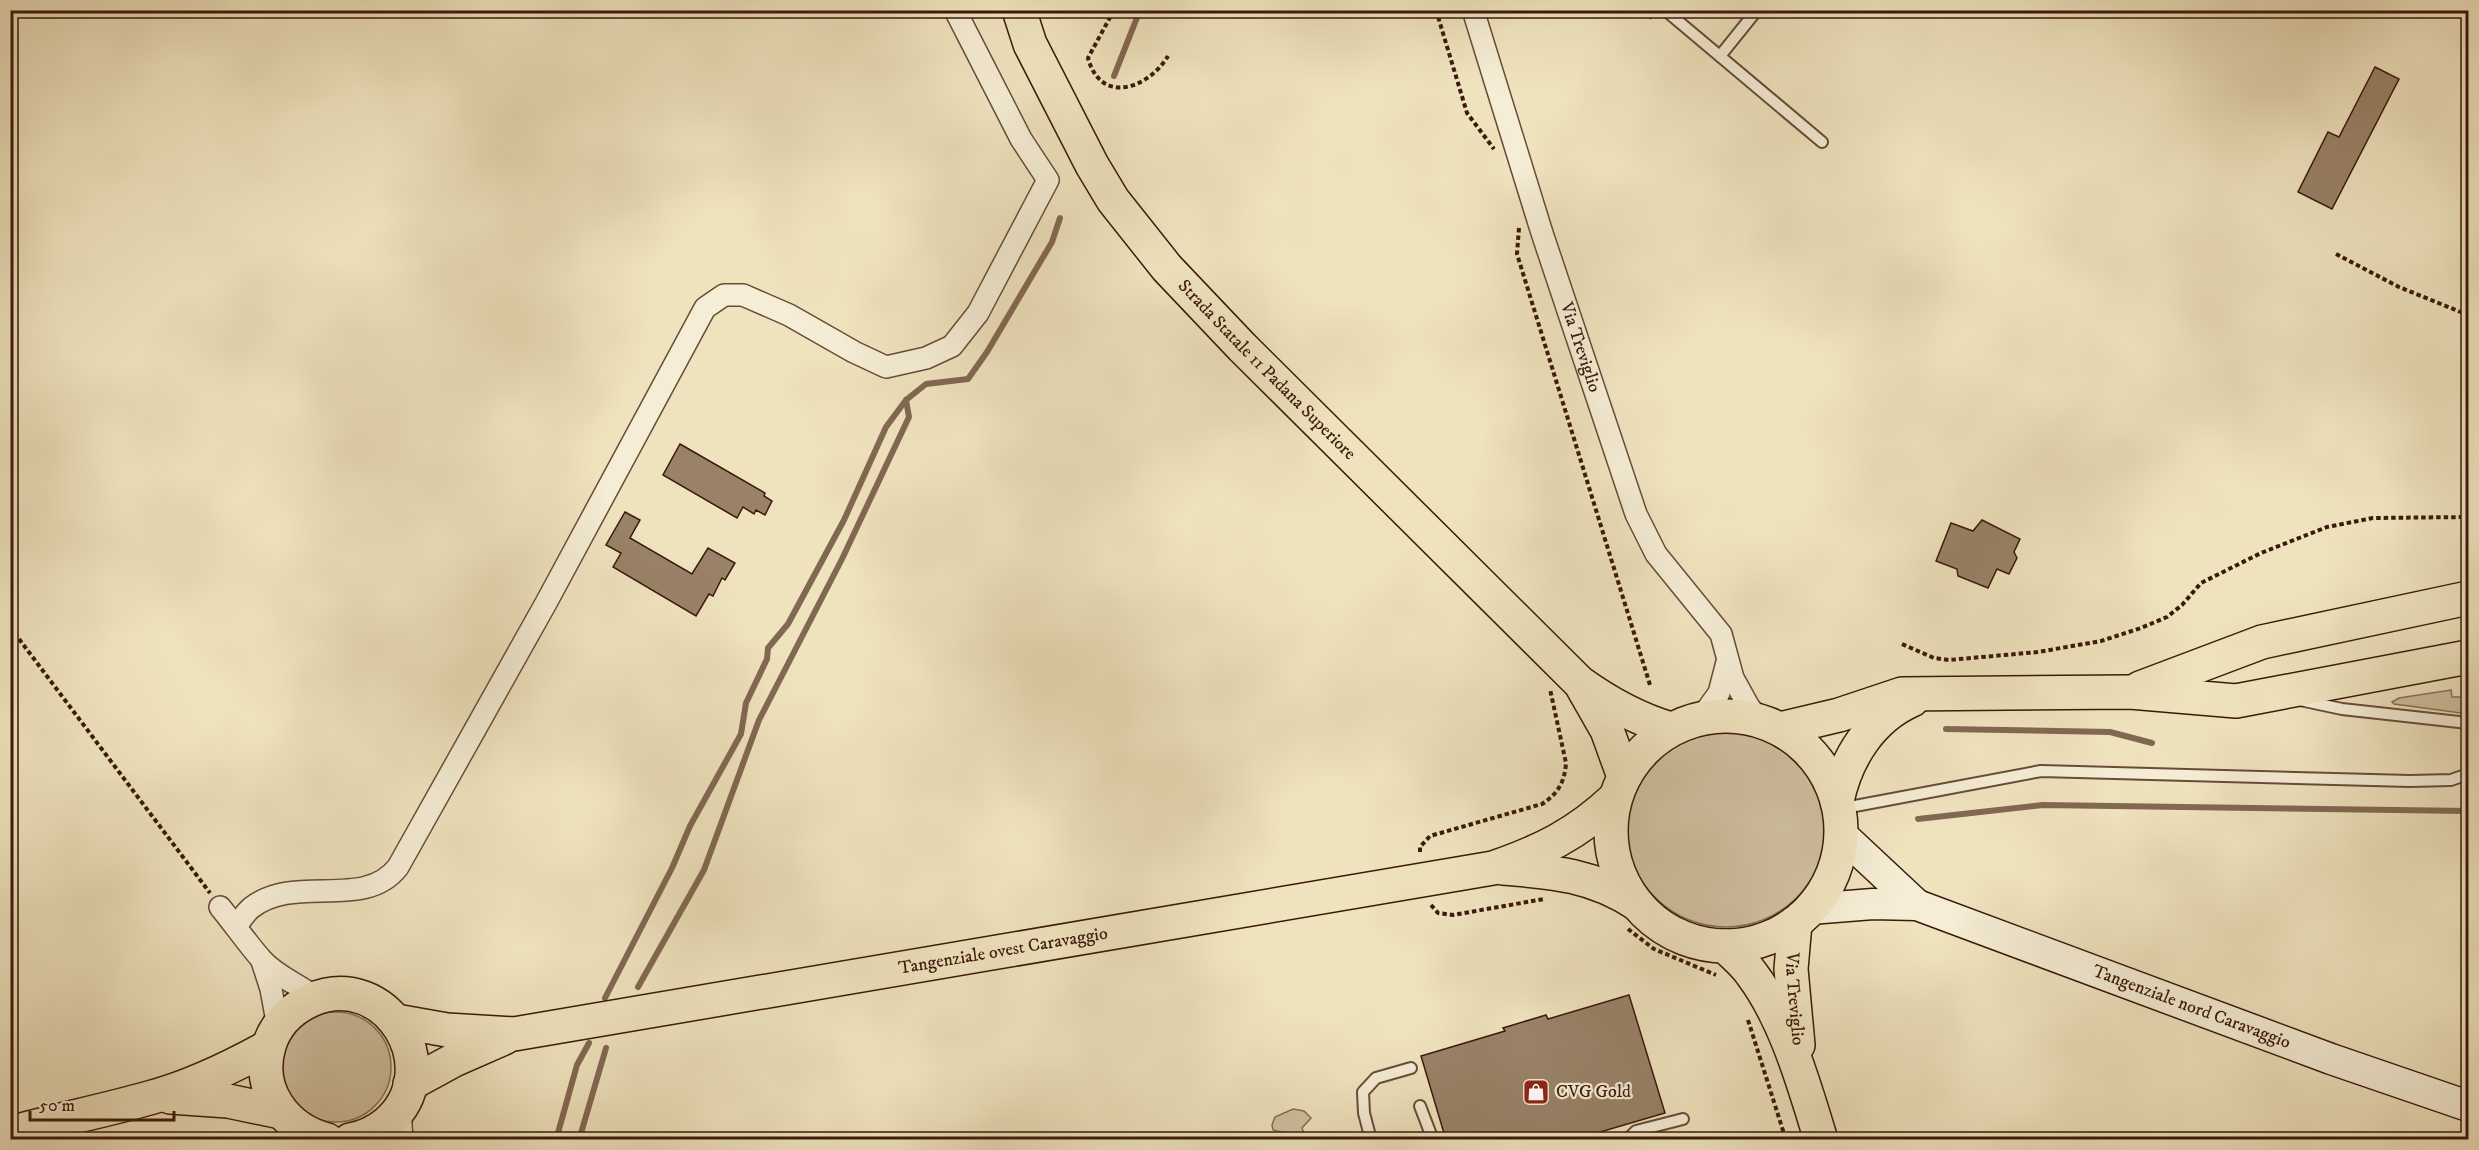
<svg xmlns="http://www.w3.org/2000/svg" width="2479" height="1150" font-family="'IM FELL DW Pica',serif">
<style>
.green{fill:#d0c0a0;stroke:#866c56;stroke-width:1.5}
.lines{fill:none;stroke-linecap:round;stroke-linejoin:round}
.stream{stroke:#826852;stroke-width:6}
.building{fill:#998268;stroke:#3b180b;stroke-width:1.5}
.service-casing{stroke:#684b38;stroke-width:14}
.minor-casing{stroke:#684b38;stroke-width:24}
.secondary-casing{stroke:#3b180b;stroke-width:33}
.primary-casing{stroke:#3b180b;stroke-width:36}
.motorway-casing{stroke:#3b180b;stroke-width:36}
.path{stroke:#3b180b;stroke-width:4;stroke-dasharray:4.5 3;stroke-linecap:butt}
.service{stroke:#f5edd5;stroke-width:10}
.minor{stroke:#f5edd5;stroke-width:21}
.secondary{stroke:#f5edd5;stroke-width:30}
.primary{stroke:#efe3be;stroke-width:33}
.motorway{stroke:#efe3be;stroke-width:33}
.labels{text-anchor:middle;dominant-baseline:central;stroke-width:4.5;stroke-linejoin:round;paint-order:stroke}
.street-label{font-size:18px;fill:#3b180b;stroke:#f5edd5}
.poi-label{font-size:18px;fill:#3b180b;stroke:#f5edd5;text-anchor:start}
</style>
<rect width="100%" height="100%" fill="#efe3be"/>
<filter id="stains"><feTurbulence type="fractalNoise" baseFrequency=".00333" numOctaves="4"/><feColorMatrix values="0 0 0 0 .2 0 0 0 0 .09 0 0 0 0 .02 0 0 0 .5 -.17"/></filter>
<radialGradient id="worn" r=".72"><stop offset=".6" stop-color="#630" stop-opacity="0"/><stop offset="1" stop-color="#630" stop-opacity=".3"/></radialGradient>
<g class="green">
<path d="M2451,690L2452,697H2468V714L2394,704L2392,702L2399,698Z"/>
<circle cx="1726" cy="827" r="100"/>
<circle cx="336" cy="1067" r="55"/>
<path d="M1293,1109L1304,1111L1311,1118L1302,1128L1306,1139H1290L1289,1134L1273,1130L1272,1125L1275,1117Z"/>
</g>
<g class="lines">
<g class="stream">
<path d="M1114,76L1140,10"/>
<path d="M1946,729L2110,732L2152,743"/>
<path d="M1918,819L2043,805L2468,811"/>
<path d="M638,987L704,870L759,720L842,559L909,417L906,400L926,384L968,379L987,352L1052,242L1060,218"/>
<path d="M605,998L672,868L690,826L741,734L746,703L767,659L768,648L788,624L844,520L886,427L906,400"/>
<path d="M556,1140L577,1065L589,1043"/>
<path d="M579,1140L606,1048"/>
</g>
</g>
<g class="building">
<path d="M2375,67L2399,79L2332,209L2298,192L2328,132L2339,137Z"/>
<path d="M680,444L765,493L764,496L772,501L765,515L756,510L754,514L743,507L737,518L663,475Z"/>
<path d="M625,512L640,520L630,538L692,574L708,548L735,563L725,580L722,578L713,596L709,594L696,616L613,567L621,553L606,545Z"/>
<path d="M1982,520L2020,539L2014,552L2017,558L2009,574L1997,569L1988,588L1958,576L1957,569L1936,561L1951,523L1973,531Z"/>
<path d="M1629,995L1665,1113L1583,1137L1584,1140H1446L1421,1056L1505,1031L1503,1028L1546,1015L1548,1019Z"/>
</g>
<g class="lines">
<defs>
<g id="service">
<path d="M1665,10L1822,142"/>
<path d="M1720,56L1757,10"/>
<path d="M2300,700L2342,709L2468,723"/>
<path d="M1839,809L2041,771L2410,781L2451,780L2468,774"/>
<path d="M1420,1106L1433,1140"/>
<path d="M1371,1140L1364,1113L1363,1092L1376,1078L1411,1068"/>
<path d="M1627,1140L1636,1131L1683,1119"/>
</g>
<g id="minor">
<path id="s1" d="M1473,10L1542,233L1636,514L1656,554L1721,634L1733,678L1749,707L1760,721"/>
<path d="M1701,718L1719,693L1727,662"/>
<path d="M220,907C234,924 247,943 262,960C277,977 299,984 316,998"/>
<path d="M236,926C241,920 245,913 251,908C295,873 364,911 398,867L546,603L705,308L724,295H743L789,315L854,352L886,367L926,358L952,346L978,313L1048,180L1021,139L955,10"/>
<path d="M262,961L271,989L278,1027"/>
<path d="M400,1108L402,1140"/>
</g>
<g id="secondary">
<path d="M1841,834L1917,905"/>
<path id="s2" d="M1810,909L1873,904L1917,905L2331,1059L2468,1106"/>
</g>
<g id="primary">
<path id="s3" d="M1019,10L1030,44L1092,165L1113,200L1167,268L1242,347L1579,682C1608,703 1637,719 1671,729"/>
<path d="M1583,688L1607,730L1624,777"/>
<circle cx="1726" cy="831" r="115"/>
<path d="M1503,868C1554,872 1593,875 1637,904"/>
<path id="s4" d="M1795,923L1791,969L1798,1045"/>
<path d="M1725,946C1734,955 1744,963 1751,973C1786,1019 1804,1085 1821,1140"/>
<path id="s5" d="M396,1021L447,1030L514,1034L1493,868C1542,851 1577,834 1615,798"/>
<path d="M410,1084L454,1060L504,1038"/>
<path d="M170,1097L228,1101L281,1112"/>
<path d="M10,1133C57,1120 103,1111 149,1098C191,1087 230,1068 268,1047"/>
<path d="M327,1140C285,1129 256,1090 269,1046C275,1025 291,1009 311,1000C386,967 449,1069 387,1123C376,1132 363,1138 350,1140"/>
</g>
<g id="motorway">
<path d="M2140,688L2262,642L2468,598"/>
<path d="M1780,729L1839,715L1902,694L2130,692L2236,701L2468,657"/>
<path d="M1837,801C1846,758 1871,718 1912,700"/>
</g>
</defs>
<use href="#service" class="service-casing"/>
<use href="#minor" class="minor-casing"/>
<use href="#secondary" class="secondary-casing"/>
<use href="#primary" class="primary-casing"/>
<use href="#motorway" class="motorway-casing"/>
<g class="path">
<path d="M1114,10L1088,58C1101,106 1149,88 1168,56"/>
<path d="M1436,10L1467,113L1494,149"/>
<path d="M1644,10L1652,18"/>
<path d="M1519,228L1517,254L1650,685"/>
<path d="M2336,254L2399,287L2468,315"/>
<path d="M10,627L210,893"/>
<path d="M1902,644L1934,658L1949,660L2038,652L2101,641L2141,628L2167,617L2182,605L2201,583L2261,553L2327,527L2373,518L2468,517"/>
<path d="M1420,852V847L1430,836L1542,804C1558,794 1565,781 1566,763L1550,689"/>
<path d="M1431,905L1438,913L1453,915L1544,899"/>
<path d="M1628,929L1654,949L1716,975"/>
<path d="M1748,1020L1786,1140"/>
</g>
<use href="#service" class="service"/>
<use href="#minor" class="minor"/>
<use href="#secondary" class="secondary"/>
<use href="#primary" class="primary"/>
<use href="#motorway" class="motorway"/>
</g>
<defs>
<symbol id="shop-square" viewBox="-11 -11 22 22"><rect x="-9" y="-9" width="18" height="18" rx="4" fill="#8f2418" stroke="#f5edd5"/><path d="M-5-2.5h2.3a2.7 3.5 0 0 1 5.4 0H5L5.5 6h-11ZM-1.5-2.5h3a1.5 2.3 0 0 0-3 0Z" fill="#fff"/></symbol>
</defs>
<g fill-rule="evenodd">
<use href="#shop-square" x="1521" y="1077" width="30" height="30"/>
</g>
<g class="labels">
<g class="street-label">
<text stroke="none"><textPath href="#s1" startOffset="354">Via Treviglio</textPath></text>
<text stroke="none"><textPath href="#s3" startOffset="442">Strada Statale 11 Padana Superiore</textPath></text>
<text stroke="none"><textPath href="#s5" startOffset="615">Tangenziale ovest Caravaggio</textPath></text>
<text stroke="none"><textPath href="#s4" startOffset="76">Via Treviglio</textPath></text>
<text stroke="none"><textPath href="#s2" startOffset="400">Tangenziale nord Caravaggio</textPath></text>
</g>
<g class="poi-label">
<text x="1556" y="1092">CVG Gold</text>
</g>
</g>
<rect width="2479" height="1150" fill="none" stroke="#efe3be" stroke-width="36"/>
<rect x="12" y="12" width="2455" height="1126" fill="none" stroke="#3b180b" stroke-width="3"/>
<rect x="18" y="18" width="2443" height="1114" fill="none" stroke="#3b180b" stroke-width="1.5"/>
<path d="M30 1111v9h144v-9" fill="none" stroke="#3b180b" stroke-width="3"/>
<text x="39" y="1111" font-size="18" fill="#3b180b" stroke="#f5edd5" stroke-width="4.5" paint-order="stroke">50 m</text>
<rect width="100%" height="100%" filter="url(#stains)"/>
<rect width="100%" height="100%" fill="url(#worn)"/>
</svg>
